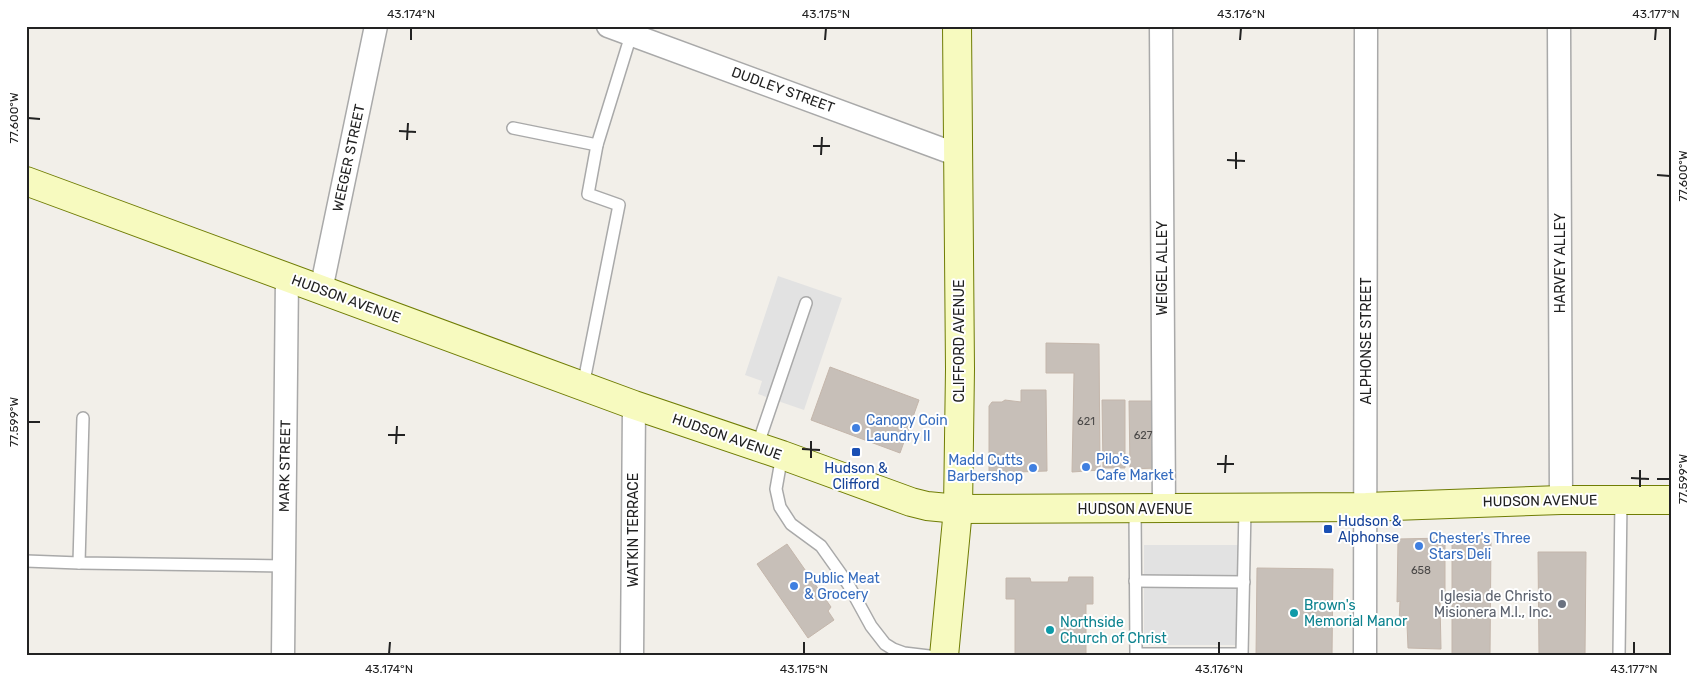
<svg xmlns="http://www.w3.org/2000/svg" width="1697" height="682" font-family="Rubik,sans-serif">
<style>
.parking{fill:#e2e2e2}
.building{fill:#c7bfb8;stroke:#c4b6ab}
.lines{fill:none;stroke-linecap:round;stroke-linejoin:round}
.lane-casing{stroke:#a9a9a9;stroke-width:14}
.street-casing{stroke:#a9a9a9;stroke-width:25}
.secondary-casing{stroke:#707d05;stroke-width:30}
.lane{stroke:#fff;stroke-width:11}
.street{stroke:#fff;stroke-width:22}
.secondary{stroke:#f7fabf;stroke-width:28}
.ticks{fill:none;stroke:#222;stroke-width:2}
.shop-dot{fill:#3f7fe0;stroke:#fff;stroke-width:2}
.transit-dot{fill:#1a4fb4;stroke:#fff;stroke-width:2}
.worship-dot{fill:#6b7280;stroke:#fff;stroke-width:2}
.culture-dot{fill:#0f9aa8;stroke:#fff;stroke-width:2}
.labels{text-anchor:middle;dominant-baseline:central;stroke-width:4;stroke-linejoin:round;paint-order:stroke}
.number-label{font-size:11px;fill:#4b4948}
.street-label{font-size:14px;fill:#222;stroke:#fff}
.shop-label{font-size:14px;fill:#366cbe;stroke:#fff;text-anchor:start}
.transit-label{font-size:14px;fill:#164399;stroke:#fff}
.worship-label{font-size:14px;fill:#5b616d;stroke:#fff;text-anchor:end}
.culture-label{font-size:14px;fill:#0d838f;stroke:#fff;text-anchor:start}
.neatline{fill:none;stroke:#222;stroke-width:2}
.ticks-label{font-size:12px;text-anchor:middle;fill:#222}
</style>
<rect width="100%" height="100%" fill="#f2efe9"/>
<g class="parking">
<path d="M778,276L842,298L804,410L758,394L762,381L745,375Z"/>
<rect x="1144" y="545" width="96" height="100"/>
</g>
<g class="building">
<path d="M1046,343L1099,344L1100,470L1072,472L1074,373H1046Z"/>
<path d="M830,367L919,400L900,453L811,420Z"/>
<path d="M1021,390H1046L1047,471L989,473V406L992,402H1002L1005,400L1021,402Z"/>
<path d="M1102,400H1125V468H1103Z"/>
<path d="M1129,401H1155L1157,468L1130,469Z"/>
<path d="M1445,538V602H1440L1441,649L1408,648L1407,624H1399L1400,601L1397,602L1398,539Z"/>
<path d="M1491,539L1490,656H1452V540Z"/>
<path d="M787,544L831,607L828,611L834,620L808,638L757,564Z"/>
<path d="M1538,552H1586L1585,656H1539Z"/>
<path d="M1257,568L1333,569L1332,656H1256Z"/>
<path d="M1069,577H1093V604H1086V656H1015V599H1006V578H1030L1031,582H1068Z"/>
</g>
<g class="lines">
<defs>
<g id="lane">
<path d="M513,128L597,145"/>
<path d="M583,386L619,205L588,194L597,145L631,35"/>
<path d="M83,418L79,563L284,566"/>
<path d="M757,447L806,303"/>
<path d="M782,455L776,489L780,507L791,524L821,546L848,584L871,626L885,644L893,649L904,653L929,656"/>
<path d="M1135,509L1136,654H1242L1245,508"/>
<path d="M26,561L79,563"/>
<path d="M1135,581L1244,582"/>
<path d="M1619,656L1621,500"/>
</g>
<g id="street">
<path d="M608,26L958,155"/>
<path d="M1161,26L1164,509"/>
<path d="M1559,26L1561,500"/>
<path d="M321,290L376,26"/>
<path d="M283,656L287,277"/>
<path d="M632,656L634,405"/>
<path d="M1365,656L1366,26"/>
</g>
<g id="secondary">
<path d="M26,181L634,405L782,455L911,502L927,506L958,509L1366,507L1561,500H1671"/>
<path d="M944,656L958,509L960,369L957,26"/>
</g>
</defs>
<use href="#lane" class="lane-casing"/>
<use href="#street" class="street-casing"/>
<use href="#secondary" class="secondary-casing"/>
<use href="#lane" class="lane"/>
<use href="#street" class="street"/>
<use href="#secondary" class="secondary"/>
</g>
<path class="ticks" d="M411,40V28M825,40L826,28M1240,40L1241,28M1655,40L1656,28M28,118L40,119M399,131L416,132M407,140L408,123M813,146H830M821,155L822,137M1227,160L1245,161M1236,169V152M1657,175L1670,176M28,422H40M388,435H405M396,444L397,426M802,449L820,450M811,458V441M1217,464H1234M1225,473L1226,455M1631,478L1649,479M1657,479H1670M1640,487V470M389,654L390,642M804,654V642M1219,654V642M1634,654V642"/>
<g class="shop-dot">
<circle cx="856" cy="428" r="5"/>
<circle cx="1086" cy="467" r="5"/>
<circle cx="1033" cy="468" r="5"/>
<circle cx="1419" cy="546" r="5"/>
<circle cx="794" cy="586" r="5"/>
</g>
<g class="transit-dot">
<rect x="851" y="447" width="10" height="10" rx="2.5"/>
<rect x="1323" y="524" width="10" height="10" rx="2.5"/>
</g>
<circle class="worship-dot" cx="1562" cy="604" r="5"/>
<g class="culture-dot">
<circle cx="1294" cy="613" r="5"/>
<circle cx="1050" cy="630" r="5"/>
</g>
<g class="labels">
<g class="number-label">
<text x="1086" y="421">621</text>
<text x="1143" y="435">627</text>
<text x="1421" y="570">658</text>
</g>
<g class="street-label">
<text transform="translate(783 90) rotate(20)">DUDLEY STREET</text>
<text transform="translate(349 158) rotate(-78)">WEEGER STREET</text>
<text transform="translate(1560 263) rotate(-90)">HARVEY ALLEY</text>
<text transform="translate(1162 268) rotate(-90)">WEIGEL ALLEY</text>
<text transform="translate(346 299) rotate(20)">HUDSON AVENUE</text>
<text transform="translate(959 341) rotate(-90)">CLIFFORD AVENUE</text>
<text transform="translate(1366 341) rotate(-90)">ALPHONSE STREET</text>
<text transform="translate(727 437) rotate(19)">HUDSON AVENUE</text>
<text transform="translate(285 466) rotate(-89)">MARK STREET</text>
<text transform="translate(1540 501) rotate(-1)">HUDSON AVENUE</text>
<text x="1135" y="509">HUDSON AVENUE</text>
<text transform="translate(633 530) rotate(-90)">WATKIN TERRACE</text>
</g>
<g class="shop-label">
<text x="866" y="420">Canopy Coin<tspan x="866" dy="16">Laundry II</tspan></text>
<text x="1096" y="459">Pilo's<tspan x="1096" dy="16">Cafe Market</tspan></text>
<text x="1023" y="460" text-anchor="end">Madd Cutts<tspan x="1023" dy="16">Barbershop</tspan></text>
<text x="1429" y="538">Chester's Three<tspan x="1429" dy="16">Stars Deli</tspan></text>
<text x="804" y="578">Public Meat<tspan x="804" dy="16">&amp; Grocery</tspan></text>
</g>
<g class="transit-label">
<text x="856" y="468">Hudson &amp;<tspan x="856" dy="16">Clifford</tspan></text>
<text x="1338" y="521" text-anchor="start">Hudson &amp;<tspan x="1338" dy="16">Alphonse</tspan></text>
</g>
<g class="worship-label">
<text x="1552" y="596">Iglesia de Christo<tspan x="1552" dy="16">Misionera M.I., Inc.</tspan></text>
</g>
<g class="culture-label">
<text x="1304" y="605">Brown's<tspan x="1304" dy="16">Memorial Manor</tspan></text>
<text x="1060" y="622">Northside<tspan x="1060" dy="16">Church of Christ</tspan></text>
</g>
</g>
<rect width="1697" height="682" fill="none" stroke="#ffffff" stroke-width="55"/>
<rect x="28" y="28" width="1642" height="626" class="neatline"/>
<g class="ticks-label">
<text x="411" y="18">43.174°N</text>
<text x="826" y="18">43.175°N</text>
<text x="1241" y="18">43.176°N</text>
<text x="1656" y="18">43.177°N</text>
<text transform="translate(14 118) rotate(-90)" y="4">77.600°W</text>
<text transform="translate(1683 176) rotate(-90)" y="4">77.600°W</text>
<text transform="translate(14 422) rotate(-90)" y="4">77.599°W</text>
<text transform="translate(1683 479) rotate(-90)" y="4">77.599°W</text>
<text x="389" y="673">43.174°N</text>
<text x="804" y="673">43.175°N</text>
<text x="1219" y="673">43.176°N</text>
<text x="1634" y="673">43.177°N</text>
</g>
</svg>
